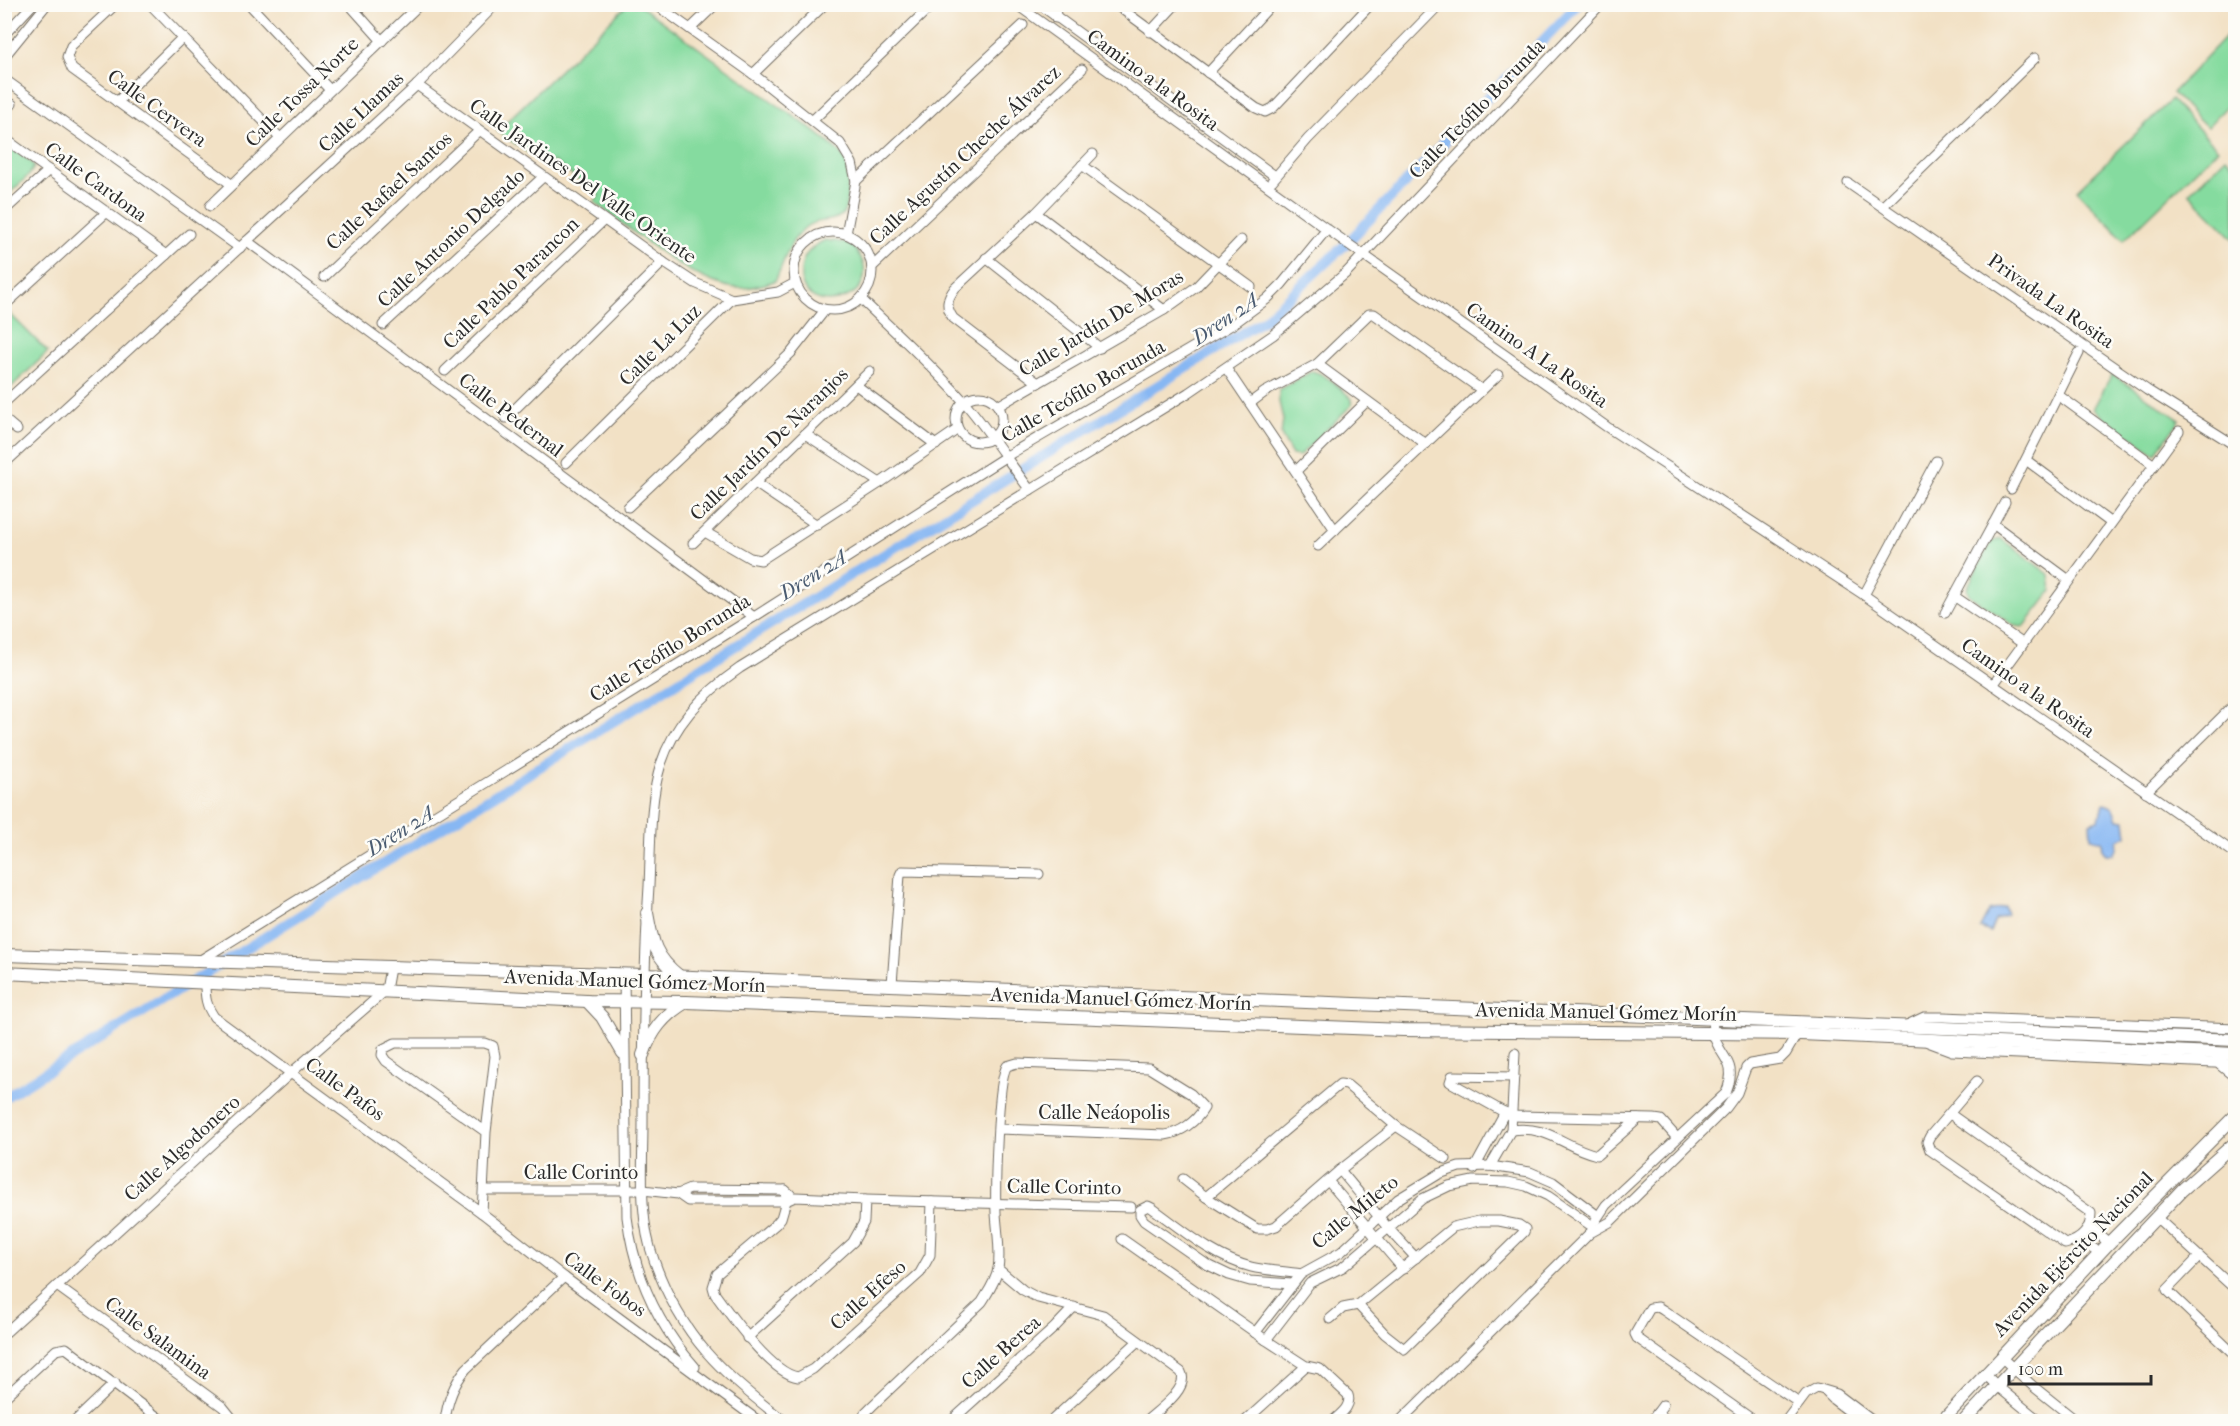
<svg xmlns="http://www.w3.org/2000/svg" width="2240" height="1426" font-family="'IM FELL French Canon',serif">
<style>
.green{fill:#85db9f;stroke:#588365;stroke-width:1.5}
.water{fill:#87b7f3;stroke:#59718f;stroke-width:1.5}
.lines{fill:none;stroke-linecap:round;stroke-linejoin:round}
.canal{stroke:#87b7f3;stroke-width:10}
.minor-casing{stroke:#716b61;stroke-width:11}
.major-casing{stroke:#716b61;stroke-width:14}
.minor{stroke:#fff;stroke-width:9}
.major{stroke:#fff;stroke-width:12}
.labels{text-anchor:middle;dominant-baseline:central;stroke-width:5;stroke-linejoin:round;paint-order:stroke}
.street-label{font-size:20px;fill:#2b2b2b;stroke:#fdfcf7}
.water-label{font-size:21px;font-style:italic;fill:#4b5c71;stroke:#fdfcf7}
</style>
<rect width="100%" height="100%" fill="#fdfcf7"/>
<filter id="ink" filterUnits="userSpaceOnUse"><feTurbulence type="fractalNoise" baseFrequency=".0167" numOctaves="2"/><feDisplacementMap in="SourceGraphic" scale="12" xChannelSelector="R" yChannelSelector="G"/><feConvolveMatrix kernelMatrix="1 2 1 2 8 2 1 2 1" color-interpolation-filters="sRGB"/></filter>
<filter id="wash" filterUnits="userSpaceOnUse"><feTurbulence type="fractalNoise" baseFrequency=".008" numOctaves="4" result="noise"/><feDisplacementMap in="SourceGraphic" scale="24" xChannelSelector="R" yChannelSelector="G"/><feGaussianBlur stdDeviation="1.35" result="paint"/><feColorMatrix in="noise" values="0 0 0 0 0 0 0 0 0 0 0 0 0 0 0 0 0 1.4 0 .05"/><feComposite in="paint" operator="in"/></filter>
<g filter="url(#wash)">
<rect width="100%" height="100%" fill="#f2e1c5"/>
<g class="green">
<path d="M627,5H639C684,38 730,71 776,104C791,115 839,146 846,162C849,171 848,204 844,212C836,224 818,218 807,226C788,241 785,261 775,281C764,284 751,289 739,288C696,287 630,228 594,202L599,195L553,161L548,167L497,131Z"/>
<path d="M2230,32L2235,38V98L2207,127L2172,93Z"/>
<path d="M2171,100L2218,149L2124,240L2077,190Z"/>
<path d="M5,143L31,162L34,167L29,175L11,192L5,185Z"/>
<path d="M2226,157L2235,167V240L2189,193Z"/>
<path d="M825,240L850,243C902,298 797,326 801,271C802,255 811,247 825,240Z"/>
<path d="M8,312L48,352L5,393L4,315Z"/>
<path d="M1312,371C1327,374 1341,389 1352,399V405L1299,456L1292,455L1281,435L1283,419L1279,402V390Z"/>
<path d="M2112,374L2180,420L2155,454L2093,409Z"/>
<path d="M2000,538L2050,575L2052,591L2024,627L2015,626L1969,595L1967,588L1991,542Z"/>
</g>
<g class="water">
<path d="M2103,804C2114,806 2115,809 2118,819L2125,820L2127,836L2118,840L2117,849L2113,854H2106L2103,851L2102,841L2091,838L2090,823L2099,820Z"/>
<path d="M2005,907L2007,915L1995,920L1990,932L1980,928L1989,911Z"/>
</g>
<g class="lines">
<path class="canal" d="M4,1098L1265,319L1347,243L1578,4"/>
</g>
</g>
<g filter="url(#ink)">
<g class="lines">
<defs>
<g id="minor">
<path d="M116,4L71,46L67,57L72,69L231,184"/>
<path d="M150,4L280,138"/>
<path d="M249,4L330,90"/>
<path d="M349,4L382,41"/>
<path d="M655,4L753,74L840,143L852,163L856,181L846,234"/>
<path d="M1016,4L1327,229L1607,427L1864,595L2236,854"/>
<path d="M1039,4L1275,176"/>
<path d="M1055,4L1056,18"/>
<path d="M1115,4L1256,108L1265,112L1273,108L1371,4"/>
<path d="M690,29L716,4"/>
<path d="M1150,32L1176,4"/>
<path d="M4,35L33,4"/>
<path d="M4,57L47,4"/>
<path d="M1208,73L1272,4"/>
<path d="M753,74L825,4"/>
<path d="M4,79L240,248"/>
<path d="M417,85L663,262L695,283L732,299"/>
<path d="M117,102L183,37"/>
<path d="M4,111L12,104"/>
<path d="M813,120L933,4"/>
<path d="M4,138L166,255"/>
<path d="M1082,165L1251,287"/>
<path d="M856,181L1023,25"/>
<path d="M1272,181L1308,139L1440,4"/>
<path d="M1848,183L2147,390L2236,446"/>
<path d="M210,206L420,4"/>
<path d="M1883,206L2035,58"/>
<path d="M4,211L49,170"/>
<path d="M1036,213L1164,310"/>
<circle cx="833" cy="271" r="39"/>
<path d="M247,241L754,617"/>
<path d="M986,258L1100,348"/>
<path d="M872,267L1082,69"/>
<path d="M324,277L479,131"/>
<path d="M861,299C896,333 934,367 966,404C989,431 1008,461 1030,490"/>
<path d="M4,306L107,212"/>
<path d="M383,325L543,177"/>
<path d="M1317,364L1426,444"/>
<path d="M1226,368L1335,530"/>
<path d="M445,371L603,221"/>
<path d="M1038,383L953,318C945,306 947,299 955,288L1036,213L1093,154"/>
<path d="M856,385L936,445"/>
<path d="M2058,395L2154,465"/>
<circle cx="979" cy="419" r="23"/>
<path d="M4,403L189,234"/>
<path d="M1250,403L1265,392L1317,364L1369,314H1374L1482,390"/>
<path d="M998,406L1164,310L1196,287L1241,240"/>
<path d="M506,418L663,262"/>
<path d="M4,419L17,430"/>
<path d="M805,434L880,483"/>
<path d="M2026,460L2111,523"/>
<path d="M566,463L732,299L778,292L795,283"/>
<path d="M4,464L417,85L496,4"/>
<path d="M1296,471L1367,401"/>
<path d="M755,483L817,525"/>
<path d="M2011,489L2079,353"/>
<path d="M628,507L791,353L825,310"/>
<path d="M1993,524L2069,580"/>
<path d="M705,532L750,558L761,560L880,483L958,429"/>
<path d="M693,543L870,371"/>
<path d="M1318,546L1498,375"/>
<path d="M1864,595L1936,461"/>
<path d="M1954,596L2022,643"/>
<path d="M1945,613L2005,502"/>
<path d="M1993,685L2179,431"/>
<path d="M2146,792L2236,703"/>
<path d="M199,961L754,617L1005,457L1233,324L1267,299L1282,284L1327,229"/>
<path d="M624,974L627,1217C634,1274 657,1324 695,1367"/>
<path d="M205,983C205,997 206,1006 214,1017L482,1213L564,1277L760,1422"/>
<path d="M892,984L900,875L902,871L1039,874"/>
<path d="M1907,1025L1924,1017H1943L2236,1028"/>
<path d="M1928,1042L1952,1051L2236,1064"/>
<path d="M1514,1077L1452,1076L1450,1082L1511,1116L1654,1119L1661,1120L1677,1138"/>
<path d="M1950,1114L2091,1213C2091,1230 2082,1240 2065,1244L1930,1150L1927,1142L1930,1136L1977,1081"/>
<path d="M1511,1130C1551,1125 1562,1147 1597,1155L1638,1119"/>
<path d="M1490,1166L1511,1130L1515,1053"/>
<path d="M1474,1169L1505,1112"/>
<path d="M1340,1170L1389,1229L1416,1258"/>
<path d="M1183,1179L1206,1197L1257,1229H1267L1276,1226L1340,1170L1396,1126"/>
<path d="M1328,1181L1403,1269"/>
<path d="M484,1190H643L678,1194L688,1201H786L795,1197L865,1200L1131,1207"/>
<path d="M785,1190L786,1201L781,1218L776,1224L717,1274L713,1287L715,1294C731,1316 772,1374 798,1377L813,1369L920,1273L930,1255L932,1202"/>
<path d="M678,1194L690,1189L785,1190L790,1194"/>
<path d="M1206,1197L1340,1084L1347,1085L1396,1126L1446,1159"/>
<path d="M482,1213L486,1132L495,1056L493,1046L485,1043H395L383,1049L382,1055L386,1061L486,1132"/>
<path d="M2156,1217L2236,1290"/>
<path d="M1596,1220L1606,1205L1726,1093C1739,1060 1720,1060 1713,1033C1712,1029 1713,1023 1713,1018"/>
<path d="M2089,1226L2109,1243"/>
<path d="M1122,1239L1266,1340L1306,1366L1320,1369L1348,1395C1352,1407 1340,1414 1332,1422"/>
<path d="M2080,1239L2100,1253"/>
<path d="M2199,1257L2167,1290L2236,1356"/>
<path d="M998,1269L1023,1290L1038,1298L1103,1315L1181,1372C1190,1389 1157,1411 1145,1422"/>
<path d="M1292,1284L1250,1281L1229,1275L1206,1264L1144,1221L1140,1215V1210L1148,1206L1152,1208C1183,1230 1213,1257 1251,1267C1267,1271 1284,1271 1301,1274"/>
<path d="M57,1286L223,1407L235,1422"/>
<path d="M1330,1319L1343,1308L1358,1305L1453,1227L1479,1221H1499L1519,1225L1525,1229L1524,1232L1404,1349L1385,1334L1358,1305"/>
<path d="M1255,1333L1301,1274L1341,1252L1398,1199L1439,1174L1459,1167L1490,1166L1530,1172L1553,1182L1598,1216"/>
<path d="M4,1334L292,1072L386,990L390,968"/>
<path d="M747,1338L853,1242L864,1222L865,1200"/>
<path d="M1266,1340L1310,1283L1343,1267L1422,1199L1449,1186L1473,1181L1508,1182L1526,1186L1548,1196L1593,1227"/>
<path d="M2001,1357L2034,1387L2078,1422"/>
<path d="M1985,1374L1997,1386L2041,1422"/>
<path d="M1826,1392L1834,1400L1863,1422"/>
<path d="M4,1398L56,1350L66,1348L164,1422"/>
<path d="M1657,1413L1670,1422"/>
<path d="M1652,1420L1663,1405"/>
<path d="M74,1422L115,1383"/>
<path d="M445,1422C447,1401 453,1385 466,1369L564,1277"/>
<path d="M786,1422C723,1375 681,1337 654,1260C638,1216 643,1168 643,1121C643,1042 644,964 649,886C651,846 649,802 661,764C674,724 705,692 740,668L1188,393L1273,335L1346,273L1601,4"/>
<path d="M862,1422L865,1413L872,1406L982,1302C988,1292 996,1281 998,1269C1001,1252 997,1231 996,1213C995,1192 997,1079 1007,1066L1017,1063L1149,1068L1191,1094L1204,1108C1196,1122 1180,1133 1165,1135L999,1129"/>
<path d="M950,1422L1054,1328L1074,1307"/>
<path d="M1050,1422L1138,1341"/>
<path d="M1244,1422L1306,1366"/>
<path d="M1399,1422L1590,1233L1610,1222L1726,1108L1737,1093L1746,1068L1750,1064L1780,1059L1786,1053L1797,1034"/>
<path d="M1756,1422L1637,1338L1635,1334L1650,1308L1658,1307L1663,1310L1799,1403"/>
<path d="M1785,1422L1806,1394L1817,1388L1837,1394L1874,1422"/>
</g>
<g id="major">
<path d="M647,913C652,942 655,957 679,976"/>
<path d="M4,955L644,975L2236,1040"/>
<path d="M4,973L587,1001L686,1002L1403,1030L1801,1034L2236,1054"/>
<path d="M587,1001L602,1017L623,1053"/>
<path d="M643,1055C651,1031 664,1015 686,1002"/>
<path d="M2221,1064L2236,1076"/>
<path d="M1941,1422L2109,1243L2236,1115"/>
<path d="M1963,1422L2182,1190L2236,1142"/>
</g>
</defs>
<use href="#minor" class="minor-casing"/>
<use href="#major" class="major-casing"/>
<use href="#minor" class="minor"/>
<use href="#major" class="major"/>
</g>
</g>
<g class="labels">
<g class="street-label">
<text transform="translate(1153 80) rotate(36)">Camino a la Rosita</text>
<text transform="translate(302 92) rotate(-44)">Calle Tossa Norte</text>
<text transform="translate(157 108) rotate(36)">Calle Cervera</text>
<text transform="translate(1477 109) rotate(-46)">Calle Teófilo Borunda</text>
<text transform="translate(361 112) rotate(-43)">Calle Llamas</text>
<text transform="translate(965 155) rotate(-43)">Calle Agustín Cheche Álvarez</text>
<text transform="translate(583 181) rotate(35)">Calle Jardines Del Valle Oriente</text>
<text transform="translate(96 182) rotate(36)">Calle Cardona</text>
<text transform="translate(389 191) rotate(-43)">Calle Rafael Santos</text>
<text transform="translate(451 238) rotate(-43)">Calle Antonio Delgado</text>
<text transform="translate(511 283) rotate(-44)">Calle Pablo Parancon</text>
<text transform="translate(2051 301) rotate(35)">Privada La Rosita</text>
<text transform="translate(1101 323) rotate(-31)">Calle Jardín De Moras</text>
<text transform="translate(660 345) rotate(-45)">Calle La Luz</text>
<text transform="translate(1537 355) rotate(35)">Camino A La Rosita</text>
<text transform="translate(1083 391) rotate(-30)">Calle Teófilo Borunda</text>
<text transform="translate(511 415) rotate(37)">Calle Pedernal</text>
<text transform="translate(769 444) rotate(-44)">Calle Jardín De Naranjos</text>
<text transform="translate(670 648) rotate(-32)">Calle Teófilo Borunda</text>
<text transform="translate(2028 688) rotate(35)">Camino a la Rosita</text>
<text transform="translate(635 981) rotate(2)">Avenida Manuel Gómez Morín</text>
<text transform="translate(1121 999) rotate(2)">Avenida Manuel Gómez Morín</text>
<text transform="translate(1606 1012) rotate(1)">Avenida Manuel Gómez Morín</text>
<text transform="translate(345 1089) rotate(36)">Calle Pafos</text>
<text x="1104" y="1112">Calle Neáopolis</text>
<text transform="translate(182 1148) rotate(-42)">Calle Algodonero</text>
<text x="581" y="1172">Calle Corinto</text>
<text transform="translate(1064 1187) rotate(1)">Calle Corinto</text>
<text transform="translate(1355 1212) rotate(-39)">Calle Mileto</text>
<text transform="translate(2073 1254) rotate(-46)">Avenida Ejército Nacional</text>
<text transform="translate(605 1284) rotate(36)">Calle Fobos</text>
<text transform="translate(868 1295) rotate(-42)">Calle Efeso</text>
<text transform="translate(158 1338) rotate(36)">Calle Salamina</text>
<text transform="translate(1001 1352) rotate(-42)">Calle Berea</text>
</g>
<g class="water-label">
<text transform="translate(1225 319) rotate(-34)">Dren 2A</text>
<text transform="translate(813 575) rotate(-32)">Dren 2A</text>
<text transform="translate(400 831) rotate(-32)">Dren 2A</text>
</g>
</g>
<rect width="2240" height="1426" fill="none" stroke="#fdfcf7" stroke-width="24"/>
<path d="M2009 1375v9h142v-9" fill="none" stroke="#2b2b2b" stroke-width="3"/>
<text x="2018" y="1375" font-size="18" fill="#2b2b2b" stroke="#fdfcf7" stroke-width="4.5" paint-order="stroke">100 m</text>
</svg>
